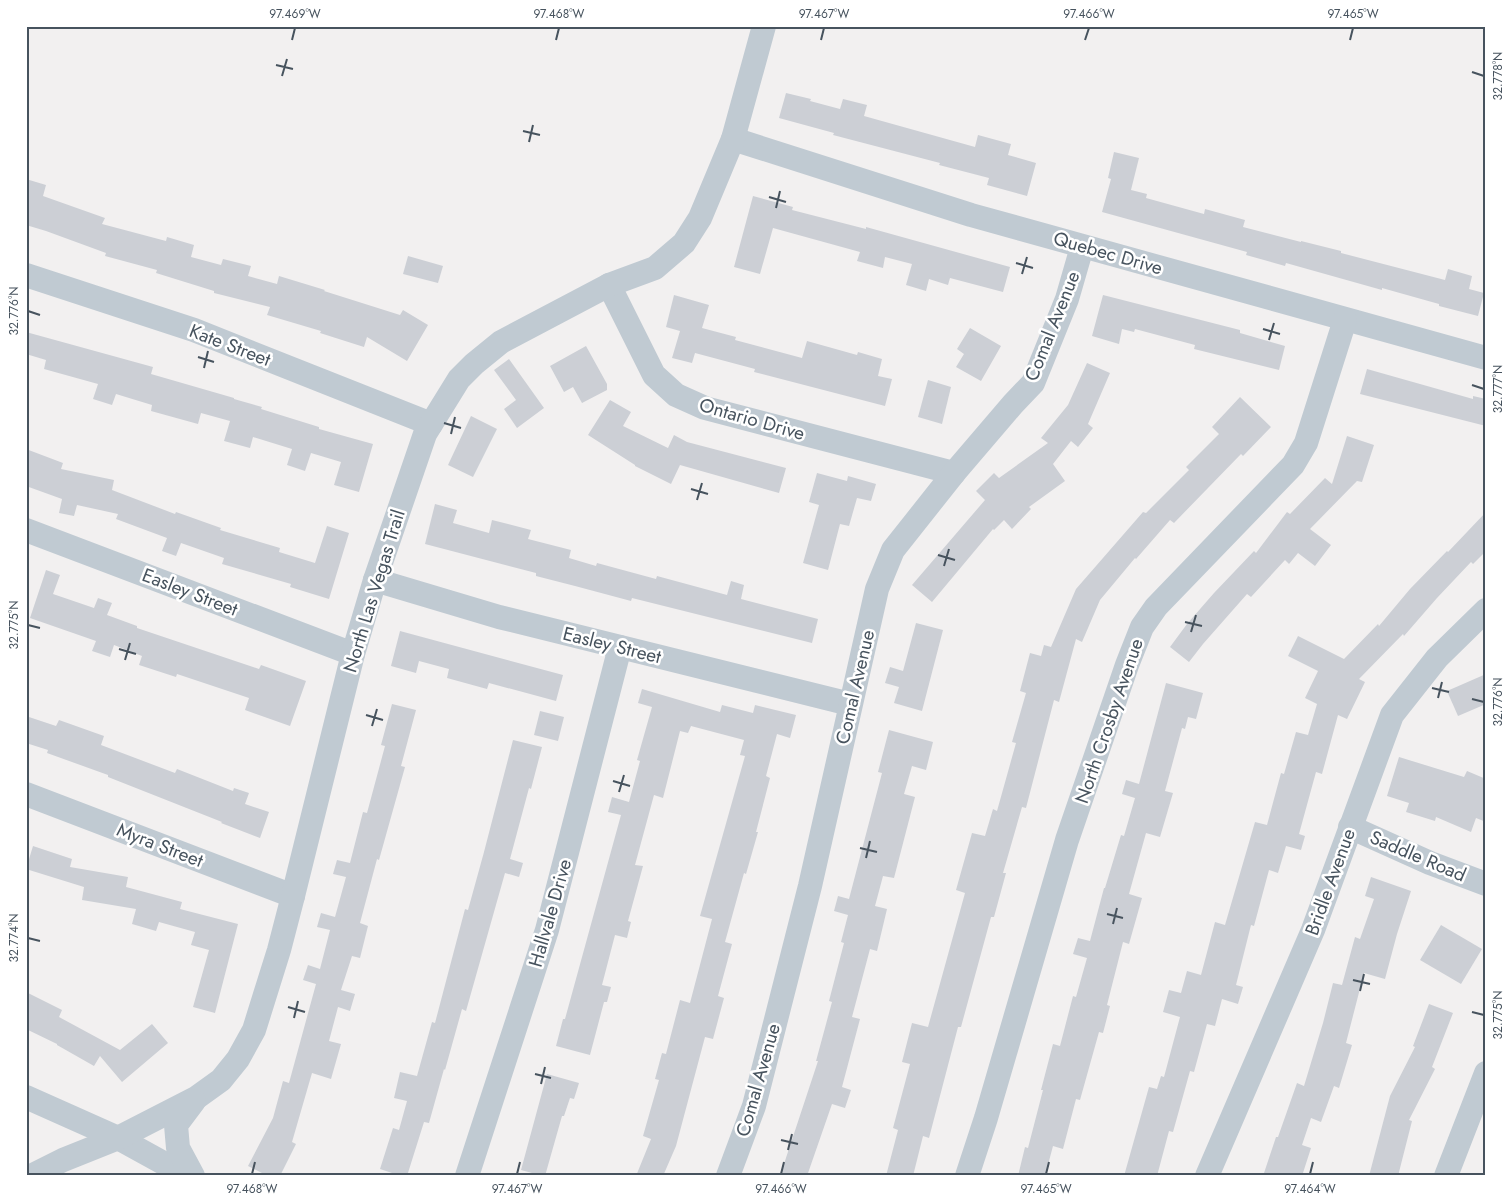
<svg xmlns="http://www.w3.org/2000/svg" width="1512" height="1202" font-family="Jost,sans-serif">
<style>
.building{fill:#cccfd5}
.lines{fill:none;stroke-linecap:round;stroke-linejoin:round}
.minor{stroke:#c0cad2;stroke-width:24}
.ticks{fill:none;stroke:#47535e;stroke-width:2}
.labels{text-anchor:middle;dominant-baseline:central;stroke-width:5;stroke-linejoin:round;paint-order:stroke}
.street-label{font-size:19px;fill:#47535e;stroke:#fff}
.neatline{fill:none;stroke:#47535e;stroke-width:2}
.ticks-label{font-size:12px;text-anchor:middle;fill:#47535e}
</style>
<rect width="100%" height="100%" fill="#f2f0f0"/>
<g class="building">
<path d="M786,93L811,99L810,101L840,109L843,99L867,105L864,116L975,147L978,135L1011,144L1008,155L1036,163L1027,196L987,185L989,178L939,165L940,163L833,135L834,133L779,118Z"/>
<path d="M1114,152L1139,158L1131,190L1147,194L1146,198L1204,214L1205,209L1245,220L1243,227L1301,242V241L1341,251V253L1445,280L1448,269L1472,276L1469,289L1484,293L1478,316L1439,306V304L1382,288V290L1286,263L1285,266L1246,255L1247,252L1102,212L1111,179L1108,178Z"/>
<path d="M26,179L46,185L43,196L105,218L102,224L166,241L167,237L194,245L191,257L221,265L223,259L251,266L248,276L277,284L279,276L325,290L324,291L400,315L403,310L428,325L407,361L367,337L364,347L320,333L321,331L267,315L270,307L214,293V291L156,273L157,270L105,256L106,253L46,231L26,225Z"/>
<path d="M753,196L793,207L792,210L866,229V227L1010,267L1003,292L950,278L948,285L929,279L926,291L906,285L912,264L885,257L883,268L857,261L860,252L773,228L760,274L734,267Z"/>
<path d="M408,256L443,266L438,283L403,274Z"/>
<path d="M674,295L709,305L702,328L736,337L735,340L802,358L807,341L857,355L858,352L882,359L878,376L892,379L885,406L754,372L755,369L695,353L692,363L672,358L680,331L666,327Z"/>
<path d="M1103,295L1240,330V333L1285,346L1279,370L1194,349L1195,345L1135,329L1134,332L1122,329L1119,344L1092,336Z"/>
<path d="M970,328L1001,346L981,381L956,367L964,354L957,349Z"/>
<path d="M26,332L153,367L151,374L234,398V399L262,407L261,409L319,427V429L373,444L359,492L334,485L341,462L311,453L305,471L287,465L292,449L253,437L250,448L224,441L230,421L201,413L198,424L151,411L152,405L116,394L112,405L93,399L98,384L44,369L46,360L26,354Z"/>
<path d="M586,346L607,384V390L582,403L573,387L564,392L550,366Z"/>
<path d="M509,359L544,408L517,428L504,409L516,400L494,370Z"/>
<path d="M1087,363L1110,373L1088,424L1093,428L1078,447L1071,441L1053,464L1065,481L1029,507L1031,509L1012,529L1004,520L994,530L993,529L932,602L912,585L985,500L976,491L994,473L999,478L1048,443L1041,438L1068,405Z"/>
<path d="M1367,369L1473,399V396L1486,399V426L1360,394Z"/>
<path d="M928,380L951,387L942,424L918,417Z"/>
<path d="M1240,397L1271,427L1243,456L1241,454L1174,523L1170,520L1136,559L1135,558L1100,600L1082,642L1076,639L1059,702L1054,700L1026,808L1022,807L1003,873H1006L994,917H991L961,1027H958L929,1138L923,1136L913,1176H886L898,1130L893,1128L910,1064L902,1062L912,1023L928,1027L965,893L956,890L972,833L985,836L993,809L997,811L1016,743L1012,742L1026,693L1020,691L1030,653L1041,656L1044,645L1051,647L1076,589L1143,512L1146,513L1189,470L1186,467L1219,434L1212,427Z"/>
<path d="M610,400L631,412L623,426L668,448L674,435L687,442L786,468L779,493L680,465L671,484L635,466V465L588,435Z"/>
<path d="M471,416L497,429L473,477L448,465Z"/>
<path d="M1347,436L1374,445L1362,482L1357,481L1310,529L1331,545L1315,566L1298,553L1289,564L1285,560L1251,597L1247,594L1203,644L1189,662L1170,647L1187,624L1214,593L1254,551L1256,553L1287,512L1290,514L1325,478L1332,484Z"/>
<path d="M26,449L63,463L61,469L114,480L112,490L175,514L176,512L221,528L220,530L280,548L279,552L315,563L327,526L349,533L329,599L290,587L291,584L222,564L224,558L181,543L176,556L162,551L167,538L116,519L118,514L77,505L74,516L59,513L62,499L26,486Z"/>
<path d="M817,473L847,481L848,476L876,484L871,501L857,498L849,526L840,524L828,570L803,563L819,505L809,502Z"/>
<path d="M435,504L457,510L453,523L489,533L492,520L531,530L528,539L571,550L569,558L596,566L597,563L656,579L657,576L727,595L731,581L744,585L741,599L818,619L812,643L632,598L631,601L575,586L536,576V573L425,544Z"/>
<path d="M1486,512V551L1473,564L1471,562L1437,598L1404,636L1403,634L1359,679L1365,682L1347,719L1338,715L1322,774L1316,772L1299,834L1305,836L1301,850L1286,846L1278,873L1269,870L1254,926L1251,925L1236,985L1243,987L1238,1004L1222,999L1215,1026L1207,1024L1194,1072L1190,1071L1173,1132L1169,1131L1157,1176H1124L1149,1087L1157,1089L1161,1076L1164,1077L1180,1017L1163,1012L1169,990L1181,993L1187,971L1201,975L1215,922L1225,925L1255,822L1267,825L1281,773L1284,774L1296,732L1308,735L1317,704L1305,698L1318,671L1288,656L1298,636L1344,659L1378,624L1379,626L1410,589L1447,551L1448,552Z"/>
<path d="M46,570L60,575L53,594L94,608L98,598L112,603L107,615L137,626V628L259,669L261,665L306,681L290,726L245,710L249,698L177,674L176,677L139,665L142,656L114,645L110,657L92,651L96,641L30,618Z"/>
<path d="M916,623L943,630L922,711L894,703L899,687L885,683L890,667L903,671Z"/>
<path d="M400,631L563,675L556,701L489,683L487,689L447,678L449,669L419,661L416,673L391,666Z"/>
<path d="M1486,674V704L1458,716L1447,691Z"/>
<path d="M1166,683L1203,693L1196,719L1188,717L1185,729L1182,728L1165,791L1173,793L1160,837L1146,833L1129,894L1142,898L1129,944L1123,942L1107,1005L1110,1006L1103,1033L1099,1032L1080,1100L1076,1099L1063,1149L1053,1146L1045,1176H1018L1025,1147L1028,1148L1043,1090H1041L1053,1044L1060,1046L1073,996L1076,997L1087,958L1073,954L1078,938L1090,941L1104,888H1105L1121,835L1124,836L1135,798L1122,794L1126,780L1139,784Z"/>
<path d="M642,689L720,712L722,705L753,713L755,705L796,715L790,738L777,734L766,776L770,778L756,832H758L746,874L744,873L725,942L732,944L718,996L724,998L713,1039L705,1037L676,1146L663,1176H636L651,1139L643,1136L659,1080L655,1079L662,1053L666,1054L680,1000L690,1003L712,919L700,916L745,756L740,755L744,740L691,726L688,733L680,731L663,798L654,795L635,865L643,866L628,921L631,922L627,938L615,935L602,985L611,987L607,1002H604L590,1055L556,1046L563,1019H565L621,815L608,812L612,797L629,802L640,761L637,760L652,707L638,703Z"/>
<path d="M392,704L416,710L401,766L405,767L379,860L377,859L360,923L368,926L360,958L352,956L341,990L355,994L350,1011L338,1007L329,1041L341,1044L331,1079L312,1073L292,1142L296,1144L280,1176H268L248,1166L273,1118L283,1081L289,1083L316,984L303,980L308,965L320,969L330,930L317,927L321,913L335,917L346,877L333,874L337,860L350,863L363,812L367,813L385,746L381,745Z"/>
<path d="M540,711L564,717L558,741L534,735Z"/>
<path d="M26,716L56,726L59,720L104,736L101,745L175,773L177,769L233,791L234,788L249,793L245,804L269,812L260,838L221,823L222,822L108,777V775L47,753L48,750L26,743Z"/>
<path d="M889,730L933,742L926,770L912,766L904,794L915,797L894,878L883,876L875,906L887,909L877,951L870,949L852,1017L860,1019L842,1087L851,1090L845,1108L832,1104L807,1176H780L818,1061H816L832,1002L829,1001L844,943L841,942L848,915L834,911L838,896L849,899L882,773L878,772Z"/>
<path d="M513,740L542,747L531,789L529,788L510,859L523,863L519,877L505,873L466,1011L462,1009L445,1070L444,1069L429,1123L424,1122L407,1176H401L380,1169L393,1128L399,1130L407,1101L394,1098L400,1072L417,1076L432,1022L435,1023L465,909L468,910L484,852Z"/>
<path d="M1399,757L1464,777L1467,771L1486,779V822L1476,818L1471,832L1436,817L1435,821L1406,812L1409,803L1387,796Z"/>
<path d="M33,846L72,859L70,867L128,877L126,887L182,902L180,909L238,924L215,1013L193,1007L209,950L191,945L195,932L159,922L156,931L132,924L136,909L82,900L84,887L26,869Z"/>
<path d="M1371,877L1411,891L1397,934L1385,979L1364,973L1346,1043L1352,1045L1339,1088L1334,1086L1321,1122L1311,1118L1302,1145L1311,1148L1302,1176H1263L1276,1137H1278L1297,1083L1304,1086L1323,1023L1333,983L1342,985L1355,937L1360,939L1374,899L1365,896Z"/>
<path d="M1441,925L1482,949L1461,984L1420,960Z"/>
<path d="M26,992L62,1010L59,1017L120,1050L152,1024L168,1043L122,1082L100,1056L94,1066L57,1045V1044L26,1029Z"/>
<path d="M1429,1004L1453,1013L1432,1067L1435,1069L1409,1120L1412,1121L1398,1176H1369L1390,1096L1415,1047L1413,1046Z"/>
<path d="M547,1074L579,1083L574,1099L570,1098L564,1116H562L545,1176H543L521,1170Z"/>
</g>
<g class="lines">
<g class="minor">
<path d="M733,139L971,215L1486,358"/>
<path d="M26,275L194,330L431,424"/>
<path d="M609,285L654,375L676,395L705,408L954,473"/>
<path d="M26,530L353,654"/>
<path d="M375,580L499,617L850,704"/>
<path d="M26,794L293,896"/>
<path d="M1350,827L1430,863L1486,884"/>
<path d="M26,1097L118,1138L187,1176"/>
<path d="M31,1176L63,1160L118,1138L196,1098L221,1080L238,1059L254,1030L279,950L293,896L353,654L375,580L425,434L459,379L474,364L501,342L609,285L655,268L684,243L700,218L733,139L764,26"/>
<path d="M193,1176L178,1148L176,1125L194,1101"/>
<path d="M467,1176L547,930L620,647"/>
<path d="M728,1176L754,1106L810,886L877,589L893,550L954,473L1013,404L1033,383L1067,299L1082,247"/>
<path d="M967,1176L986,1118L1067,840L1127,665L1142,627L1156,607L1293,465L1306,443L1345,320"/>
<path d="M1207,1176L1313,930L1392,715L1437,658L1486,610"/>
<path d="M1446,1176L1486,1073"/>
</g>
</g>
<path class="ticks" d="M292,40L295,28M556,40L559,28M821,40L824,28M1085,40L1089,28M1350,40L1353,28M276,65L293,69M1472,72L1484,76M282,76L287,59M523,131L540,135M529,142L533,125M769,197L786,202M776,208L780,191M1016,263L1033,268M1022,274L1027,257M28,311L40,315M1263,329L1280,334M1269,340L1274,323M198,357L214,362M204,368L208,351M1472,385L1484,389M444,423L461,428M451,434L455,417M691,489L708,494M697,500L702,483M938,555L955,560M944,566L949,549M1185,622L1202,626M28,625L40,628M1191,632L1196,615M119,649L136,654M125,660L130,643M1432,688L1449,692M1438,698L1442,682M1472,699L1484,702M366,715L383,720M372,726L377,709M613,781L630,786M619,792L624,775M860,848L877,852M866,858L870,841M1107,914L1123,918M1113,924L1117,908M28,938L40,941M1353,980L1370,984M1360,991L1364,974M288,1007L305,1012M1472,1012L1484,1015M294,1018L298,1001M535,1074L551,1078M541,1084L545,1067M781,1140L798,1144M788,1150L792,1134M252,1174L255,1162M517,1174L520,1162M781,1174L784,1162M1046,1174L1049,1162M1310,1174L1313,1162"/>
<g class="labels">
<g class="street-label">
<text transform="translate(1108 253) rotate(16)">Quebec Drive</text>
<text transform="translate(1052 326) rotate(-68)">Comal Avenue</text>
<text transform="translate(230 345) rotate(21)">Kate Street</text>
<text transform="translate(752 419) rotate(16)">Ontario Drive</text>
<text transform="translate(374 591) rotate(-73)">North Las Vegas Trail</text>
<text transform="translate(190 592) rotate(21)">Easley Street</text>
<text transform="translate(612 645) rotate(14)">Easley Street</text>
<text transform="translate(855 687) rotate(-77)">Comal Avenue</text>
<text transform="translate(1109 721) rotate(-71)">North Crosby Avenue</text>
<text transform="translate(160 845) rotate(21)">Myra Street</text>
<text transform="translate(1418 856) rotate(23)">Saddle Road</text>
<text transform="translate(1330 882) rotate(-70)">Bridle Avenue</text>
<text transform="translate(550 913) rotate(-74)">Hallvale Drive</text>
<text transform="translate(758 1080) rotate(-74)">Comal Avenue</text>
</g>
</g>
<rect width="1512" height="1202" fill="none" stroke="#ffffff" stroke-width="55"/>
<rect x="28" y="28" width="1456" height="1146" class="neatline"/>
<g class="ticks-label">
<text x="295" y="18">97.469°W</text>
<text x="559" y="18">97.468°W</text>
<text x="824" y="18">97.467°W</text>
<text x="1089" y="18">97.466°W</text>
<text x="1353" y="18">97.465°W</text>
<text transform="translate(1498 76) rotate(-90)" y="4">32.778°N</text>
<text transform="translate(14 311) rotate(-90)" y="4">32.776°N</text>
<text transform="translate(1498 389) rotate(-90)" y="4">32.777°N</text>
<text transform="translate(14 625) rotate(-90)" y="4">32.775°N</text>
<text transform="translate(1498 702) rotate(-90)" y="4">32.776°N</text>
<text transform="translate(14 938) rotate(-90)" y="4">32.774°N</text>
<text transform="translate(1498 1015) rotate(-90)" y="4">32.775°N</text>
<text x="252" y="1193">97.468°W</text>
<text x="517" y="1193">97.467°W</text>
<text x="781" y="1193">97.466°W</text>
<text x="1046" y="1193">97.465°W</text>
<text x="1310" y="1193">97.464°W</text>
</g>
</svg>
